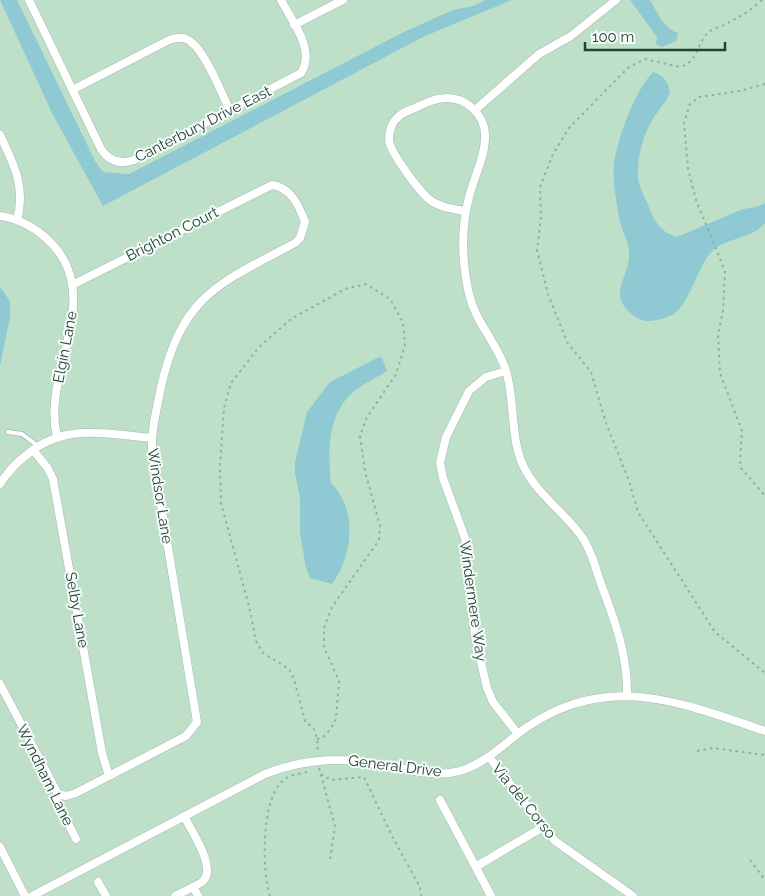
<svg xmlns="http://www.w3.org/2000/svg" width="765" height="896" font-family="Raleway,sans-serif">
<style>
.green{fill:#bfe0c8}
.water{fill:#8ec9d4}
.lines{fill:none;stroke-linecap:round;stroke-linejoin:round}
.lane-casing{stroke:#a8b8b2;stroke-width:5.5}
.street-casing{stroke:#a8b8b2;stroke-width:9}
.path{stroke:#86b3a5;stroke-width:2;stroke-dasharray:2.5 4;stroke-linecap:butt}
.lane{stroke:#fff;stroke-width:4}
.street{stroke:#fff;stroke-width:8}
.labels{text-anchor:middle;dominant-baseline:central;stroke-width:4;stroke-linejoin:round;paint-order:stroke}
.street-label{font-size:15px;fill:#24423a;stroke:#f7fbf9}
</style>
<rect width="100%" height="100%" fill="#e6efeb"/>
<rect class="green" x="0" y="0" width="765" height="896"/>
<g class="water">
<path d="M0,0H17L95,161L103,172L129,174L404,32L453,10L473,6L485,0H512L423,37L103,206L53,115Z"/>
<path d="M630,0H650C658,13 663,28 678,33L676,41L662,47L656,44L657,37Z"/>
<path d="M653,72C663,75 669,82 670,93C665,104 657,111 651,122C642,138 637,160 638,178C639,188 646,199 649,207C654,222 662,233 677,237L743,209L756,207L765,203V223C753,239 727,237 712,251C698,265 689,308 670,316C657,321 645,324 634,316C604,294 632,276 629,251C628,239 621,229 619,218C617,201 612,183 614,165C617,138 635,91 653,72Z"/>
<path d="M0,287L10,301V317L0,366Z"/>
<path d="M379,357L382,358L387,371C376,378 361,385 351,394C327,417 328,452 331,483C358,510 353,556 332,584L310,578L306,568L300,533V498L295,473V462L307,412L330,382Z"/>
</g>
<g class="lines">
<defs>
<path id="lane" d="M8,432L22,434L38,446"/>
<g id="street">
<path d="M29,0L101,149C109,161 120,165 134,160L301,73C316,50 292,21 281,0"/>
<path d="M294,25L343,0"/>
<path d="M72,90L169,40C175,38 182,36 188,40C204,48 222,94 230,111"/>
<path d="M475,110L539,54L571,36L616,0"/>
<path d="M0,135C14,164 26,188 17,220"/>
<path d="M466,211C454,209 441,208 430,200C420,192 390,153 389,140C389,132 391,123 398,117C403,112 411,110 417,107C426,103 435,98 445,98C466,97 484,114 485,134C486,155 474,177 469,197C461,228 462,263 469,294C476,324 497,342 506,371C516,403 509,442 526,471C540,497 568,515 584,540C592,553 596,569 601,584C615,621 628,656 627,696"/>
<path d="M0,216C21,219 38,229 53,245C104,301 41,373 57,437"/>
<path d="M506,371L486,377L469,391L446,437L440,463L443,478L465,538L475,636L487,688L493,702L518,734"/>
<path d="M33,450L47,467L53,479L102,753L109,776"/>
<path d="M0,484C8,471 17,462 29,453C67,423 107,434 151,438"/>
<path d="M0,684L58,794L57,801L76,839"/>
<path d="M489,757L555,841L633,896"/>
<path d="M58,794L66,796L76,793L186,736L197,722L152,451C151,429 157,409 161,387C182,295 218,284 295,243L300,238L305,222C299,206 291,187 272,185L72,285"/>
<path d="M440,800L491,896"/>
<path d="M0,847L25,896"/>
<path d="M477,866L543,827"/>
<path d="M98,882L106,896"/>
<path d="M193,887L198,896"/>
<path d="M32,896L265,774C308,757 346,757 391,766C410,770 430,775 450,773C481,769 503,744 527,727C609,671 681,703 765,731"/>
<path d="M175,896C184,891 196,887 203,881C217,867 191,831 184,816"/>
</g>
</defs>
<use href="#lane" class="lane-casing"/>
<use href="#street" class="street-casing"/>
<g class="path">
<path d="M762,0C752,10 739,17 726,24C721,27 713,28 709,32C696,43 699,62 680,67L645,59L629,67L612,84L569,128L553,154L540,187L541,217L537,250L548,294L567,342L591,372L606,423L629,481L638,512L715,632L765,673"/>
<path d="M765,84L740,91L699,97L690,104L684,123L688,168L696,200L725,271L723,311L718,334L720,373L742,431L740,461L741,468L765,496"/>
<path d="M317,739L322,738L330,730L336,719L339,681L324,647V628L332,607L379,540L380,526L365,471L360,436L366,419L396,374L405,346L403,322L390,299L366,284L345,289L291,319L259,347L231,383L224,408L220,466L221,503L249,606L256,641L263,653L289,669L294,679L305,721L314,729L317,739L318,753"/>
<path d="M697,751L713,748L765,755"/>
<path d="M319,768L335,826L330,860"/>
<path d="M321,774L331,780L364,777L393,838L420,887L421,896"/>
<path d="M750,860L765,880"/>
<path d="M270,896C262,870 260,797 285,779C290,775 300,774 307,772"/>
</g>
<use href="#lane" class="lane"/>
<use href="#street" class="street"/>
</g>
<g class="labels">
<g class="street-label">
<text transform="translate(203 124) rotate(-27)">Canterbury Drive East</text>
<text transform="translate(172 234) rotate(-27)">Brighton Court</text>
<text transform="translate(65 347) rotate(-79)">Elgin Lane</text>
<text transform="translate(160 496) rotate(81)">Windsor Lane</text>
<text transform="translate(473 601) rotate(82)">Windermere Way</text>
<text transform="translate(77 610) rotate(80)">Selby Lane</text>
<text transform="translate(395 766) rotate(7)">General Drive</text>
<text transform="translate(45 775) rotate(64)">Wyndham Lane</text>
<text transform="translate(524 801) rotate(51)">Via del Corso</text>
</g>
</g>
<path d="M585 42v8h140v-8" fill="none" stroke="#24423a" stroke-width="2.5"/>
<text x="592" y="42" font-size="15" fill="#24423a" stroke="#f7fbf9" stroke-width="4" paint-order="stroke">100 m</text>
</svg>
